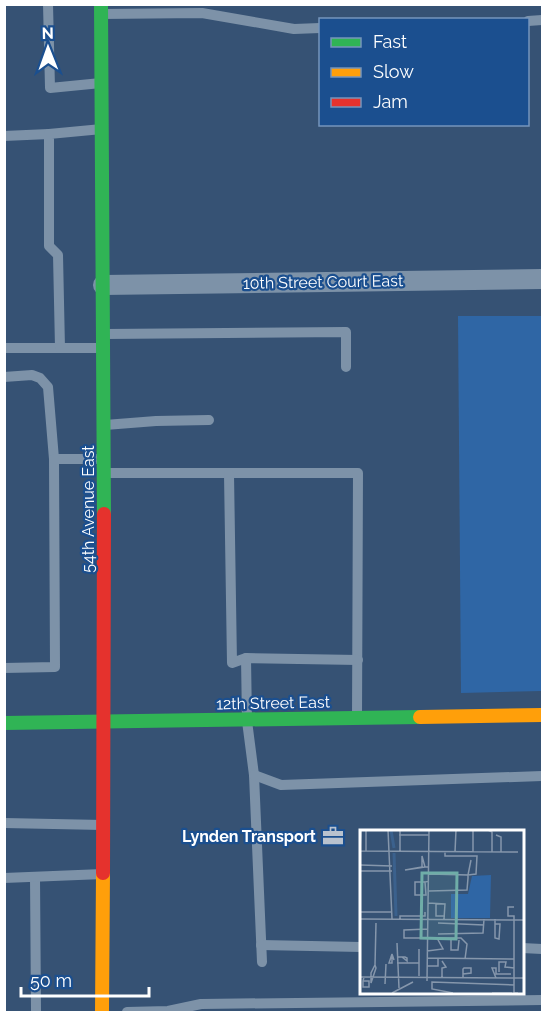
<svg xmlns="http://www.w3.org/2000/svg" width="547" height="1017" font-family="Raleway,sans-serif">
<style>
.green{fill:#2f66a5}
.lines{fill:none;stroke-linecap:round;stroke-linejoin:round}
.lane{stroke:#7d92a8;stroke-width:10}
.street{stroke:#7d92a8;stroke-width:20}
.fast{stroke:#30b455;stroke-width:14}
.slow{stroke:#ff9f0a;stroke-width:14}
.jam{stroke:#e5322d;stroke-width:14}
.labels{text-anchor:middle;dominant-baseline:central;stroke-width:4.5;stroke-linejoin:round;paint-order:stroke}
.street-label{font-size:16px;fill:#fff;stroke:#1b4f8f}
.poi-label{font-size:16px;font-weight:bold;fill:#fff;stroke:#1b4f8f;text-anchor:end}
.inset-river{fill:none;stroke:#3b618d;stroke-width:3}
.inset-road{fill:none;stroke:#8697ac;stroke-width:1.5}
.view{fill:#6fada8;fill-opacity:0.15;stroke:#6fada8;stroke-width:3}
.inset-edge{fill:none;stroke:#fff;stroke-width:3}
</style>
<rect width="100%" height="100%" fill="#365274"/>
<path class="green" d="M458,316H542V691L461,693Z"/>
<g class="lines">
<g class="lane">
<path d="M48,4L50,88L101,83"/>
<path d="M101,14L202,13L294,29L320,28"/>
<path d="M528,21L542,20"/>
<path d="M4,136L49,134"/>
<path d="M105,334L346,332V367"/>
<path d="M4,348H60L58,255L49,246V134L102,129"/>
<path d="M60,348H102"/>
<path d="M4,377L32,375L40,378L48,387L54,459L55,667L4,668"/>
<path d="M105,425L156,421L209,420"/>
<path d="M54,459H102"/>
<path d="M106,473H358L357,718"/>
<path d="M229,474L232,663L246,658L358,660"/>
<path d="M246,658L247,721L254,775L262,962"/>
<path d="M254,775L281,785L542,776"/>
<path d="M4,823L103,825"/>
<path d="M35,877L36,1012"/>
<path d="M4,878L103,874"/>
<path d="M261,945L361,947"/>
<path d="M522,948L542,949"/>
<path d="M127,1012L168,1011L201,1004L542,1000"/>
</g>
<path class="street" d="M103,285L542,279"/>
<g class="fast">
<path d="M101,4L104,514"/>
<path d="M4,723L420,717"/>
</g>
<g class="slow">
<path d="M420,717L542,715"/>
<path d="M102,1012L103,873"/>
</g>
<path class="jam" d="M103,873L104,514"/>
</g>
<defs>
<symbol id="office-bare" viewBox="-9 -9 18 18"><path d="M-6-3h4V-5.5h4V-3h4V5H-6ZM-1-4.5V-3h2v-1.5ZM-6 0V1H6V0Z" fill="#b9c2ce" stroke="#1b4f8f" stroke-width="2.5" paint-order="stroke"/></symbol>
</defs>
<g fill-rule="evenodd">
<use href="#office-bare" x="318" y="821" width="30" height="30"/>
</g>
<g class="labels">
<g class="street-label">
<text transform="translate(323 282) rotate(-1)">10th Street Court East</text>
<text transform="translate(88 509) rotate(-90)">54th Avenue East</text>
<text transform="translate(273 703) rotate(-1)">12th Street East</text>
</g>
<g class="poi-label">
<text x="316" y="836">Lynden Transport</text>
</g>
</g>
<g transform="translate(360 830)">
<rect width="164" height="164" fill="#365274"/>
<path d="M131,45L130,88H91V64H108L112,46Z" fill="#2f66a5"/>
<path class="inset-river" d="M31,0L34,18M34,23L36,86"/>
<path class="inset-road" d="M28,0L32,89M128,0L132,2V22M39,5H69M136,5L141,7V22M0,21L158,22M0,21L1,0M6,21V0M40,22V0M85,22V26H117L116,44L108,45L111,30M95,22L96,0M113,22V0M0,35L32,36M65,37L45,40L62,37V26L65,37H69M0,41H32M65,52H55V65H66L65,52L69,51M69,61L107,60L108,48V45L69,44M68,73L85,74L84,89M76,74V86H85M154,77H148V86H154V163H158M0,82H32M0,89L164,90M40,89V86H65V82M78,93L124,95M135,94H140L139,109L135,108V89M68,99L44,100V108H101L107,114L105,129M78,104L123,103L124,89M91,110V120H98L99,110M37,113L39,158M67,121L83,119L77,108M32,124L29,133H32V124L34,130M37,127H45L47,128V131L42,127M67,128L154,129M37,133H59M15,135L16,93M15,135L16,138L11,153V143ZM67,136H78V129M139,142V132H146L145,137L154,138M59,146V119M0,147L164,148M82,147V138L86,137L82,131M103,148V139L104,138H111V143L103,144M136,148L132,138H136V144H151M3,151H9V157H3V151L4,147M67,151L69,0M25,154L26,134M32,163L53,152M93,163L72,159V152L154,155M132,163H152"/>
<path class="view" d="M62,43H97L96,109L61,108Z"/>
<rect width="164" height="164" class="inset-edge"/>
</g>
<rect width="547" height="1017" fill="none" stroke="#ffffff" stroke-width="12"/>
<rect x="319" y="18" width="210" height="108" fill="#1b4f8f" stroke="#7695bc" stroke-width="1.5"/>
<rect x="331" y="38" width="30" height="9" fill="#30b455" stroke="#7695bc" stroke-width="1.5"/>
<text x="373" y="48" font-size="18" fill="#ffffff">Fast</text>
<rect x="331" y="68" width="30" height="9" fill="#ff9f0a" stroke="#7695bc" stroke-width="1.5"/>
<text x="373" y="78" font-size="18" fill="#ffffff">Slow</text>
<rect x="331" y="98" width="30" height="9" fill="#e5322d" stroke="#7695bc" stroke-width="1.5"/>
<text x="373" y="108" font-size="18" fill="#ffffff">Jam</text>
<g transform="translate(48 48) rotate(359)" stroke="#1b4f8f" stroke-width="4.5" paint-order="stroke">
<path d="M0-4.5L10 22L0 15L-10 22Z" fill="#ffffff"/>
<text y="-9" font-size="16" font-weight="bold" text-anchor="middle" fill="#ffffff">N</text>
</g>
<path d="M21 987v9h128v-9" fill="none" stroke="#ffffff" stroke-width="3"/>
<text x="30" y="987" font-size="18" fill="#ffffff" stroke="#1b4f8f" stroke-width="4.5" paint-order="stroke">50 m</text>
</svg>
